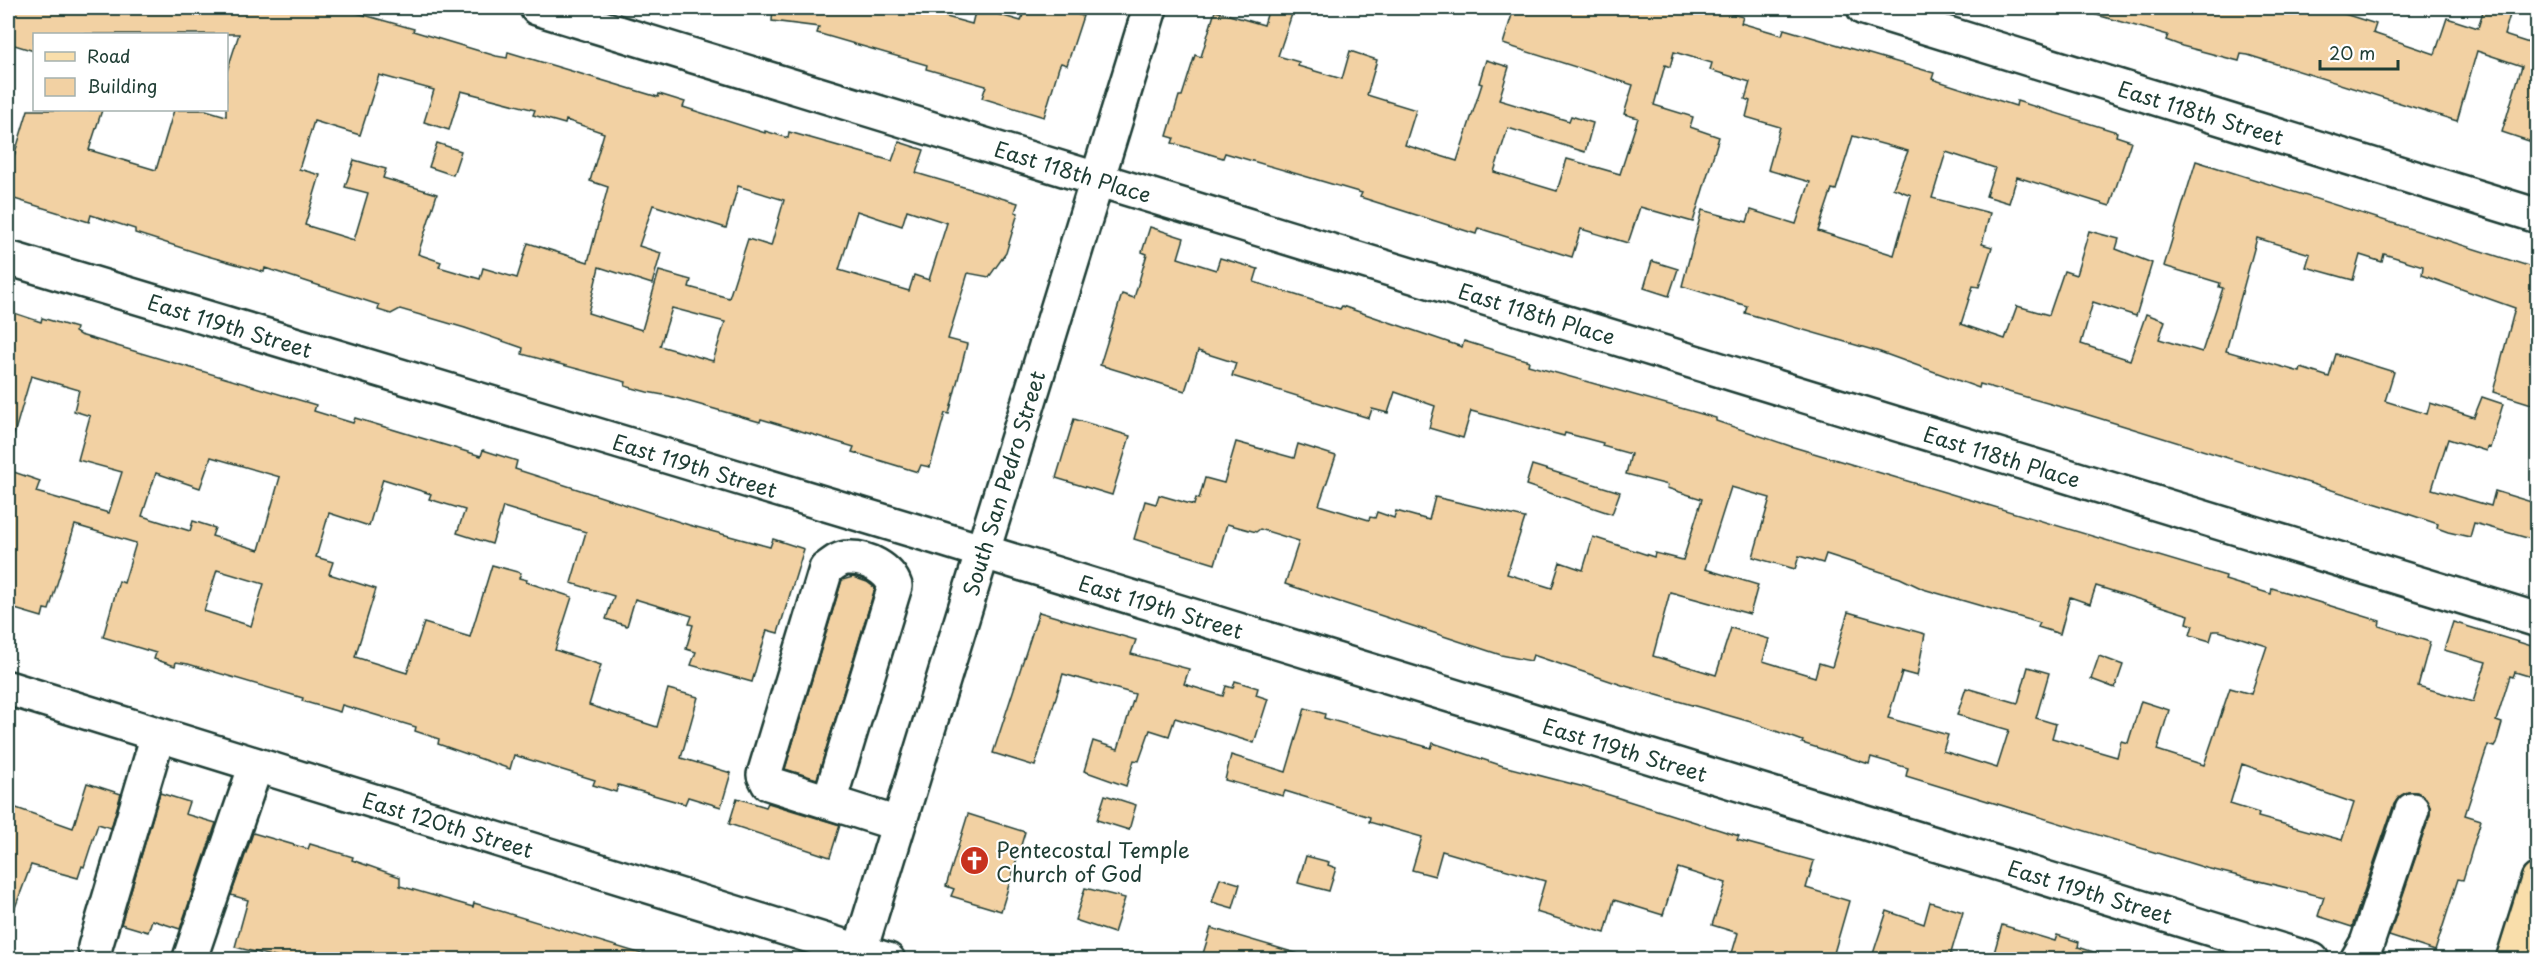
<svg xmlns="http://www.w3.org/2000/svg" width="2545" height="967" font-family="'Playpen Sans',sans-serif">
<style>
.building{fill:#f2d1a3;stroke:#1f3d34;stroke-width:1.5;fill-rule:evenodd}
.lines{fill:none;stroke-linecap:round;stroke-linejoin:round}
.minor-casing{stroke:#1f3d34;stroke-width:38}
.major-casing{stroke:#1f3d34;stroke-width:38}
.minor{stroke:#fff;stroke-width:33}
.major{stroke:#f9deab;stroke-width:33}
.labels{text-anchor:middle;dominant-baseline:central;stroke-width:4.5;stroke-linejoin:round;paint-order:stroke}
.street-label{font-size:21px;fill:#1f3d34;stroke:#fff}
.poi-label{font-size:21px;fill:#1f3d34;stroke:#fff;text-anchor:start}
</style>
<rect width="100%" height="100%" fill="#fff"/>
<filter id="ink" filterUnits="userSpaceOnUse"><feTurbulence type="fractalNoise" baseFrequency=".0167" numOctaves="2"/><feDisplacementMap in="SourceGraphic" scale="12" xChannelSelector="R" yChannelSelector="G"/><feConvolveMatrix kernelMatrix="1 2 1 2 8 2 1 2 1" color-interpolation-filters="sRGB"/></filter>
<g filter="url(#ink)">
<g class="building">
<path d="M8,8H339L414,29L413,31L496,56L507,58L508,52L658,97L659,94L685,102L683,107L765,133V131L788,138L789,132L892,161L899,142L924,150L916,173L1018,203L1015,212L1018,213L1006,253L989,277L968,273L948,339L967,344L949,414L945,413L930,467L921,465L918,472L852,452L854,447L761,419L760,422L669,396L647,392L625,386L626,382L522,354L523,348L465,328L400,309L391,314L378,310L379,305L265,268L264,272L204,255L135,233V229L91,215L89,222L8,197V176L28,110H102L89,150L156,170L174,110H206L226,116V74L239,34H34V51L8,43ZM379,75L434,90L424,122L449,130L461,91L535,110L533,115L565,124L566,120L604,133L590,181L608,187L588,262L528,243L517,278L483,268L480,279L439,267L441,262L418,254L437,194L383,178L386,169L354,160L345,187L368,193L354,240L305,225L320,175L299,169L314,121L360,135ZM738,186L784,200L771,246L748,239L729,298L689,287L691,280L659,271L642,330L588,313L599,267L652,284L661,253L639,246L653,205L726,228ZM907,210L947,223L929,280L914,275L909,291L839,270L857,211L902,226ZM672,308L725,322L713,361L660,346Z"/>
<path d="M773,8H914L972,24L976,8L1021,21L1025,8H1077L1076,14L1083,16L1067,65L1061,63L1059,67L1044,117L982,98L986,86L926,69L927,65L817,33L819,27L772,21Z"/>
<path d="M1269,8H1294L1278,56L1299,62L1298,66L1342,79L1350,51L1377,60L1367,95L1416,110L1405,145L1457,161L1482,84L1479,83L1486,60L1509,67L1499,100L1569,121L1571,116L1593,123L1585,152L1508,128L1494,172L1557,191L1567,159L1620,174L1638,118L1624,114L1633,85L1503,44L1514,8H1711L1743,17L1741,23L1782,35L1784,29L1934,73L1932,79L2016,106L2017,101L2117,132L2116,136L2131,141L2110,206L2017,177L2009,203L1986,196L1995,168L1946,152L1932,198L1990,213L1982,244L1992,247L1979,287L1973,286L1961,324L2005,339L2017,306L2049,315L2064,271L2076,275L2089,231L2119,239L2116,249L2152,263L2136,316L2093,302L2081,344L2130,360L2146,314L2165,321L2159,339L2202,352L2223,288L2219,287L2220,283L2164,266L2196,161L2538,269V406L2493,392L2515,308L2422,275L2423,266L2384,254L2382,262L2360,255L2353,280L2306,267L2310,254L2257,238L2226,351L2300,372L2301,368L2329,377L2336,354L2394,372L2385,401L2427,414L2430,403L2474,417L2482,397L2503,404L2490,448L2487,447L2486,451L2448,439L2432,489L2491,506L2495,491L2538,504V541L2474,523L2470,537L2448,532L2437,528L2438,524L2390,508L2079,412L1980,384L1979,388L1880,352L1745,313L1747,306L1682,286L1702,210L1747,222L1751,210L1796,224L1810,182L1768,170L1780,127L1746,117L1750,101L1745,99L1750,82L1710,70L1712,63L1674,52L1670,67L1665,65L1654,105L1693,117L1690,127L1719,137L1693,222L1640,207L1628,243L1581,229L1572,257L1478,228L1476,234L1360,197L1362,193L1311,178L1225,153L1223,158L1172,143L1174,138L1167,136L1179,96H1182L1195,55L1201,57L1215,11L1264,25ZM1853,136L1908,151L1893,188L1911,195L1894,255L1818,231L1832,189L1836,190Z"/>
<path d="M2094,8H2336L2335,11L2376,24L2373,33L2435,54L2447,18L2478,28L2484,8H2512L2504,35L2529,43L2532,32L2538,33V122L2532,142L2502,132L2522,66L2477,51L2457,121L2248,55L2241,54L2239,61L2182,46L2166,40L2168,35L2093,14Z"/>
<path d="M437,143L461,151L453,175L429,167Z"/>
<path d="M1150,227L1184,238L1178,258L1216,270L1220,258L1258,269L1254,282L1302,297L1340,309L1342,306L1462,347L1464,341L1529,361L1528,365L1716,418V421L1790,446L2226,576L2225,580L2271,594L2272,588L2380,621L2379,626L2430,642L2418,686L2473,702L2486,662L2444,650L2453,622L2538,648L2532,677L2515,672L2513,677L2510,676L2496,721L2502,723L2496,744L2494,747L2488,745L2465,815L2481,820L2463,880L2458,879L2435,951L2389,936L2430,815V806L2426,798L2417,792H2408L2400,796L2394,804L2352,927L2318,916L2324,897L2206,868L1906,776L1908,768L1871,757L1869,764L1802,743L1803,741L1751,722L1622,685L1533,655L1531,661L1501,655L1285,584L1299,541L1260,529L1256,532L1227,524L1215,564L1134,539L1145,501L1156,504L1159,495L1194,505L1196,498L1199,499L1205,478L1224,483L1236,442L1294,458L1298,444L1336,456L1319,505L1369,520L1370,517L1375,518L1377,512L1394,518L1396,511L1429,520L1435,497L1525,518L1507,574L1552,588L1560,562L1583,570L1593,537L1654,557L1655,553L1683,560L1702,499L1667,488L1668,485L1626,474L1631,454L1602,446L1603,443L1565,433L1564,436L1471,411L1463,438L1429,428L1435,406L1395,392L1388,413L1372,409L1369,418L1232,376L1236,363L1198,351L1185,391L1100,365L1122,294L1134,298L1147,254L1142,252ZM1731,487L1770,498L1753,557L1795,569L1799,556L1823,563L1826,554L1900,578L1923,589L2040,623L2038,627L2060,634L2070,597L2090,604L2096,586L2189,615L2187,623L2193,625L2190,635L2210,641L2213,631H2219L2267,646L2251,694L2230,688L2204,765L2157,750L2169,710L2141,701L2128,743L2121,741L2117,757L2052,738L2056,724L2036,718L2049,673L2028,667L2018,703L1966,688L1957,715L2009,730L1997,768L1943,751L1948,735L1888,718L1902,672L1917,676L1925,634L1848,612L1832,667L1819,663L1815,677L1763,661L1769,639L1731,628L1716,675L1653,656L1670,592L1750,614L1758,585L1705,569ZM2242,764L2354,803L2342,840L2258,817L2259,813L2230,804Z"/>
<path d="M1652,261L1678,269L1669,296L1644,288Z"/>
<path d="M8,311L41,322L42,318L76,328L75,332L80,335L316,405L314,411L353,423L355,418L481,456L483,450L517,461L515,469L689,525L770,547L773,539L804,549L778,633L767,630L752,682L691,665L696,652L686,649L693,625L689,624L692,616L635,599L627,626L606,619L614,596L571,583L586,532L503,507L492,544L457,533L465,510L429,499L431,494L383,479L369,526L329,513L316,557L333,562L329,574L376,589L355,657L407,673L424,623L470,637L492,565L521,573L519,578L527,580L526,582L572,597L555,650L601,665L589,705L657,727L668,689L698,697L681,758L731,773L721,807L688,797L685,804L618,785L616,792L593,785L595,780L514,755L510,769L438,744L439,739L415,731L416,727L342,705L340,712L302,701L303,698L188,664L176,662L175,666L154,659L156,653L103,637L119,581L124,583L136,543L75,525L49,610L44,609L42,617L8,607V470L40,481L36,492L109,513L122,472L78,460L90,416L74,411L79,390L31,376L13,438L8,437ZM211,457L280,477L259,550L212,536L215,528L193,521L190,531L142,516L156,473L200,488ZM217,570L264,584L251,626L204,611Z"/>
<path d="M1074,419L1130,436L1112,495L1056,478Z"/>
<path d="M1532,465L1620,492L1612,514L1526,485Z"/>
<path d="M853,577L867,582L875,588L817,779L785,769L842,580Z"/>
<path d="M1039,612L1136,640L1131,654L1189,669L1184,684L1223,696L1226,686L1233,688L1235,681L1258,688L1256,695L1268,699L1254,743L1175,718L1169,736L1150,730L1139,761L1134,760L1126,786L1084,771L1093,741L1118,749L1135,694L1063,674L1035,766L993,753Z"/>
<path d="M2099,656L2123,665L2115,688L2091,679Z"/>
<path d="M1305,708L1325,714L1324,718L1431,748L1433,743L1503,766L1584,787L1739,836L1737,840L1814,861L1806,888L1849,901L1832,960H1730L1738,933L1712,925L1726,883L1678,868L1663,915L1614,900L1605,933L1536,912L1545,881L1442,851L1435,876L1412,870L1422,837L1369,822L1370,817L1285,791L1283,796L1225,780L1231,755L1286,772Z"/>
<path d="M87,783L121,794L111,828L98,824L84,867L82,866L78,878L31,865L10,921H8V805L73,828Z"/>
<path d="M160,793L189,802L185,814L216,823L180,929L152,920L148,932L121,924Z"/>
<path d="M1105,795L1136,805L1129,830L1097,820Z"/>
<path d="M737,798L766,807L768,803L840,825L830,857L729,824Z"/>
<path d="M968,814L1025,832L1001,911L951,896L954,889L946,886Z"/>
<path d="M253,833L308,849L310,844L353,857L352,860L400,877V886L473,907L474,903L642,954V960H287L235,947L248,900L231,895Z"/>
<path d="M1306,856L1329,862L1328,865L1336,868L1329,891L1298,883Z"/>
<path d="M1220,878L1240,884L1233,908L1212,902Z"/>
<path d="M1085,888L1125,898L1114,933L1075,920Z"/>
<path d="M1930,902L1963,912L1949,960H1871L1887,911L1924,924Z"/>
<path d="M2002,925L2055,941L2057,935L2079,942L2078,947L2100,954V960H1992Z"/>
<path d="M1211,928L1299,954L1298,960H1201Z"/>
</g>
<g class="lines">
<defs>
<g id="minor">
<path d="M537,8L2538,620"/>
<path d="M1864,8L2538,216"/>
<path d="M8,258L929,535L2312,960"/>
<path d="M8,688L888,960"/>
<path d="M829,802L895,586C889,569 867,557 848,558C839,558 833,564 826,569L764,775L768,783L898,824"/>
<path d="M95,947L158,735"/>
<path d="M190,958L256,765"/>
<path d="M857,960L1150,8"/>
<path d="M2357,960L2367,943L2412,810"/>
</g>
<path id="major" d="M2513,960L2538,880"/>
</defs>
<use href="#minor" class="minor-casing"/>
<use href="#major" class="major-casing"/>
<use href="#minor" class="minor"/>
<use href="#major" class="major"/>
</g>
</g>
<defs>
<symbol id="church-disc" viewBox="-11 -11 22 22"><circle r="9.5" fill="#c8321e" stroke="#fff"/><path d="M-1.2-6h2.4v3.5h3.3v2.4h-3.3V6h-2.4V-.1h-3.3v-2.4h3.3Z" fill="#fff"/></symbol>
</defs>
<g fill-rule="evenodd">
<use href="#church-disc" x="958" y="844" width="33" height="33"/>
</g>
<g class="labels">
<g class="street-label">
<text transform="translate(2201 112) rotate(17)">East 118th Street</text>
<text transform="translate(1073 171) rotate(17)">East 118th Place</text>
<text transform="translate(1537 313) rotate(17)">East 118th Place</text>
<text transform="translate(230 325) rotate(17)">East 119th Street</text>
<text transform="translate(2002 456) rotate(17)">East 118th Place</text>
<text transform="translate(695 465) rotate(17)">East 119th Street</text>
<text transform="translate(1003 483) rotate(-73)">South San Pedro Street</text>
<text transform="translate(1161 606) rotate(17)">East 119th Street</text>
<text transform="translate(1625 749) rotate(17)">East 119th Street</text>
<text transform="translate(448 824) rotate(17)">East 120th Street</text>
<text transform="translate(2090 891) rotate(17)">East 119th Street</text>
</g>
<g class="poi-label">
<text x="996" y="849">Pentecostal Temple<tspan x="996" dy="24">Church of God</tspan></text>
</g>
</g>
<rect width="2545" height="967" fill="none" stroke="#fff" stroke-width="30"/>
<rect x="15" y="15" width="2515" height="937" fill="none" stroke="#1f3d34" stroke-width="2" filter="url(#ink)"/>
<rect x="33" y="33" width="195" height="78" fill="#ffffff" stroke="#a5b1ae" stroke-width="1.5"/>
<rect x="45" y="52" width="30" height="9" fill="#f9deab" stroke="#a5b1ae" stroke-width="1.5"/>
<text x="87" y="63" font-size="18" fill="#1f3d34">Road</text>
<rect x="45" y="78" width="30" height="18" fill="#f2d1a3" stroke="#a5b1ae" stroke-width="1.5"/>
<text x="87" y="93" font-size="18" fill="#1f3d34">Building</text>
<path d="M2320 60v9h78v-9" fill="none" stroke="#1f3d34" stroke-width="3"/>
<text x="2329" y="60" font-size="18" fill="#1f3d34" stroke="#ffffff" stroke-width="4.5" paint-order="stroke">20 m</text>
</svg>
